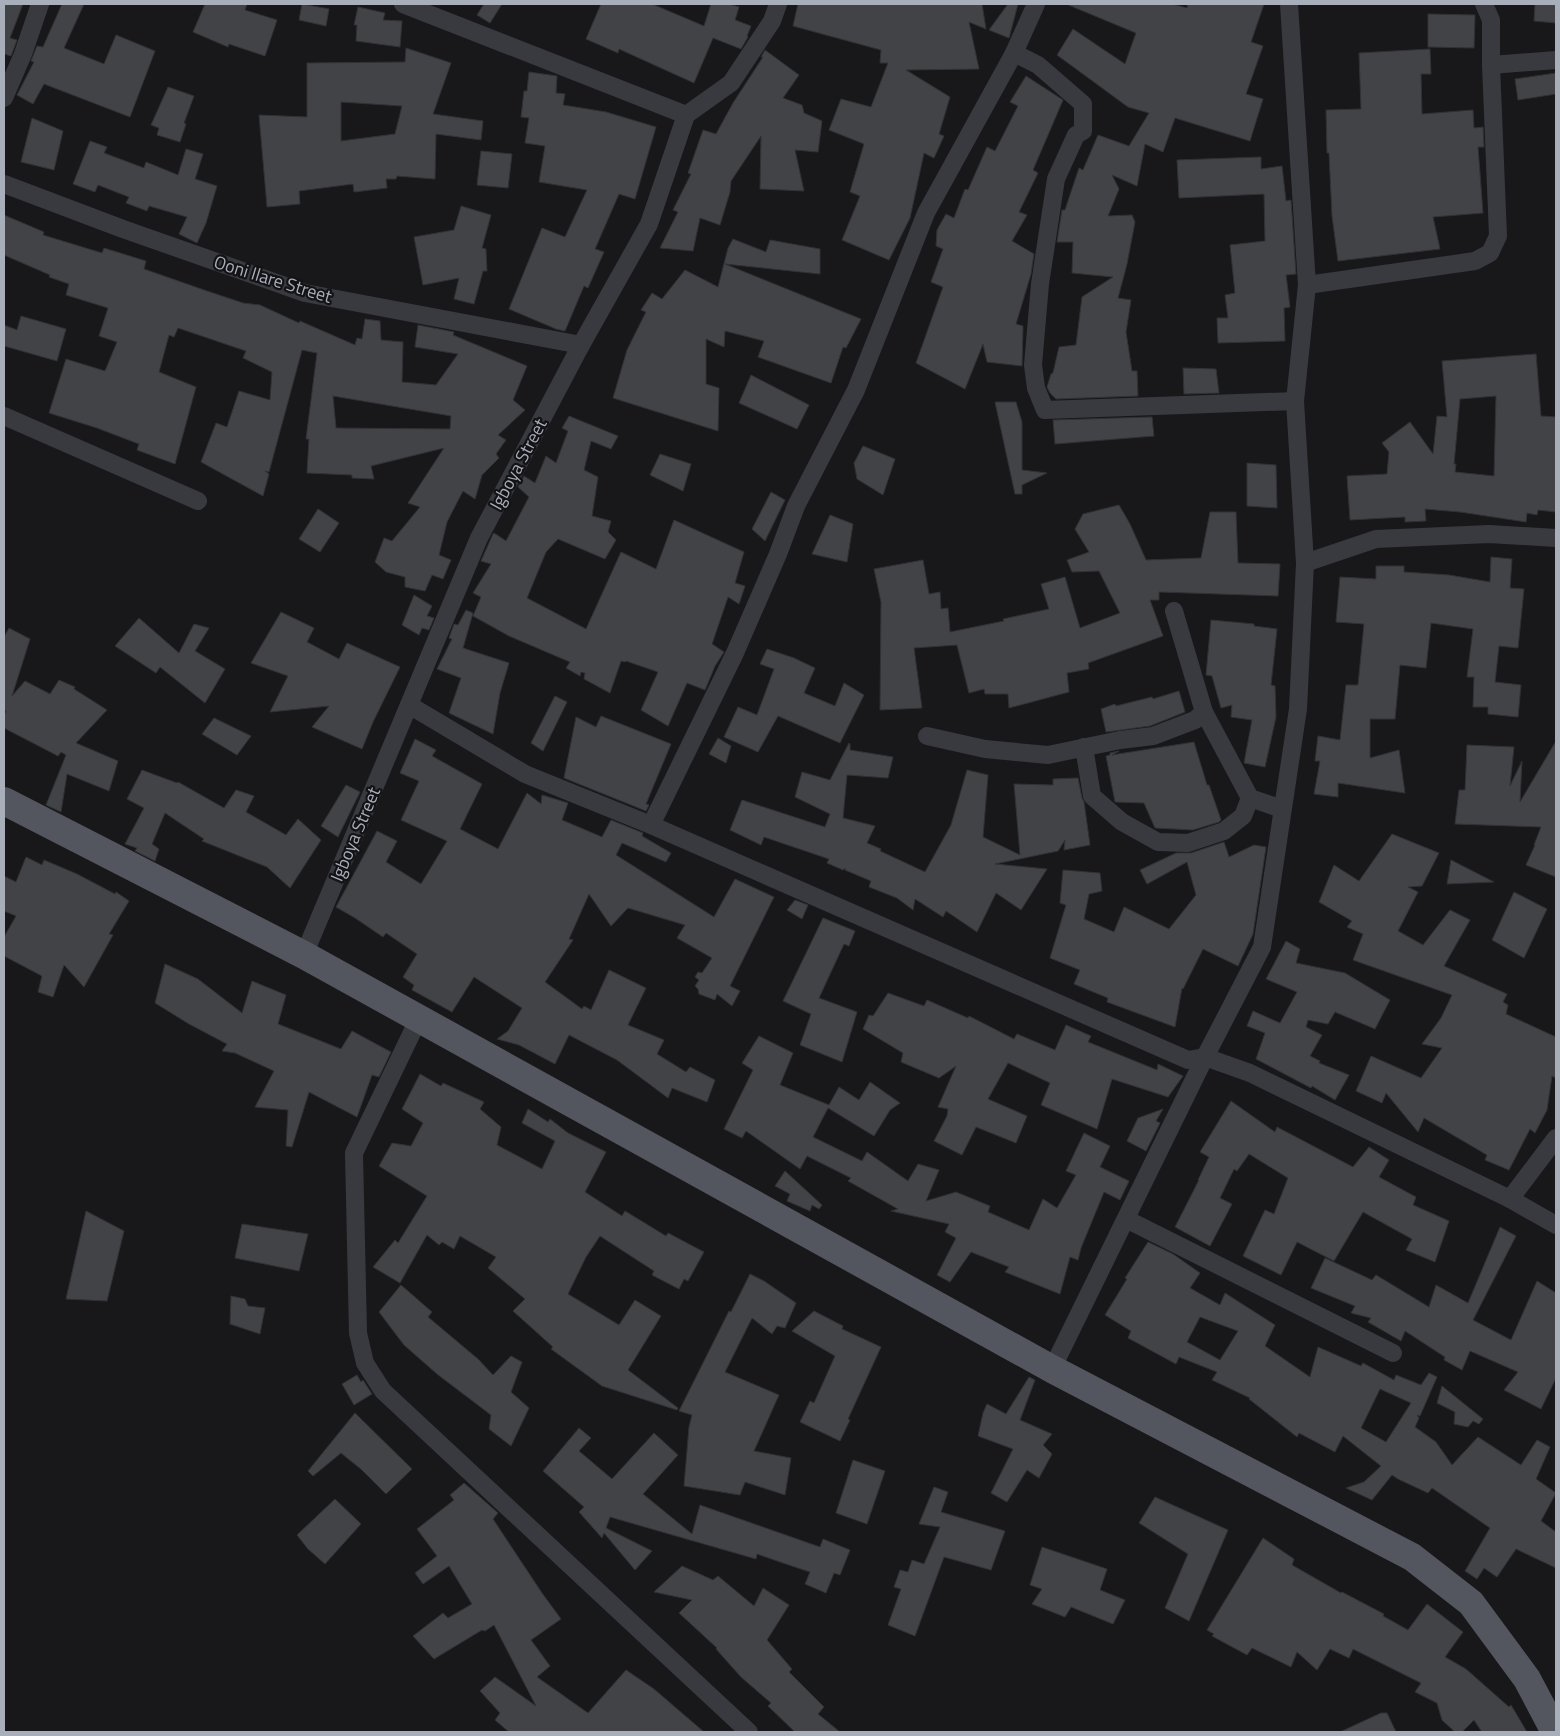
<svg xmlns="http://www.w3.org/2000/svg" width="1560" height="1736" font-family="'Titillium Web',sans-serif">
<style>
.building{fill:#424347;stroke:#323236;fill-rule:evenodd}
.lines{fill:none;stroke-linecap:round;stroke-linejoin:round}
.minor{stroke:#393a40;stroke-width:18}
.primary{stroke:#54565f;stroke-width:28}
.labels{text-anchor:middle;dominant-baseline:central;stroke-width:4.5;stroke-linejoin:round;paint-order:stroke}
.street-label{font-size:18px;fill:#a9aebb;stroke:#131315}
</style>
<rect width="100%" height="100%" fill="#18181a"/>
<g class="building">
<path d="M4,4H23L10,38L17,40L11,56L4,54Z"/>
<path d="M62,4H84L64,48L104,64L116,35L155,51L130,117L44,84L33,104L17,95L34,62L31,61L37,46L43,47Z"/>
<path d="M205,4H247L245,10L277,20L265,56L229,44L228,47L193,32Z"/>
<path d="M302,4L329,9L326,26L299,20Z"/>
<path d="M484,4H502L490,23L477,15Z"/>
<path d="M601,4H652L704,26L711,4H729L739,7L735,20L751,26L747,36L748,37L741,49L713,38L694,83L619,49L618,53L586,39Z"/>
<path d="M798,4H982L986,29L969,22L979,69L906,70L950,97L939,134L944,136L934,158L924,153L910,218L889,260L842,240L860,196L850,192L864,144L829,130L841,99L871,107L888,63H880L881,50L793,26Z"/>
<path d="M1008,4H1018L1009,38L989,30Z"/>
<path d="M1066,4H1172L1187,8L1188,4H1264L1251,42L1263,46L1246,94L1263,99L1250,141L1175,118L1163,152L1145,144L1137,186L1112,175L1119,189L1108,216L1132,215L1135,222L1127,264L1118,298L1131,300L1126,332L1132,371H1137L1138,396L1056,399L1050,393L1047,387L1051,374L1053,373L1059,347L1076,345L1082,297L1113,277L1072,273L1073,242H1057L1062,210H1065L1079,168L1083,170L1098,135L1129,146L1149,113L1128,107L1057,55L1073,29L1125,64L1136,33Z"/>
<path d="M1535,4H1556V23L1534,21Z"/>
<path d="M358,7L385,13L383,20L402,21L400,47L356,41L357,25H354Z"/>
<path d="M1428,14L1475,15L1474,48L1428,47Z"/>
<path d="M406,48L451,63L433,114L483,121L481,140L436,134L435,179L397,176L396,179H386L387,188L354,192L353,184L299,191L300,204L267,207L259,115L307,117V63L405,62ZM341,102L402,106L395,134L341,141Z"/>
<path d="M1430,49L1431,74H1421L1422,114L1473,110L1474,128L1483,127L1484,147H1478L1483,213L1433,217L1440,249L1338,261L1332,216L1329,153H1327L1326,110L1361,109L1359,53Z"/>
<path d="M765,50L799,75L783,98L802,105L804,113L822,121L818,152L795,150L804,191L760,189L761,136L731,181L730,192L720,225L700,218L693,251L660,248L678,212L673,210L691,174L688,173L703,130L716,134L733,103L763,57H761Z"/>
<path d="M529,72L557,76L556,93L565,94L563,105L606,112L656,127L635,199L619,194L595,249L604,252L588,288L584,286L565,331L556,329L509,309L542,228L565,237L587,190L539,182L545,146L525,143L529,118L521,117L524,91H527Z"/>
<path d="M1556,73V94L1518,100L1515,79Z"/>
<path d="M1026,76L1063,100L1033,170L1038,173L1019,212L1027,215L1012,241L1034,254L1031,274L1016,324L1023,326L1022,366L987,362L983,344L965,389L916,363L943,287L931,282L943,249L936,246L937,230L946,214L954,218L965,189L968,190L987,147L995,151L1018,106L1010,102Z"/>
<path d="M168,87L194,96L184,123L186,124L180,142L157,135L159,128L151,125Z"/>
<path d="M32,118L63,131L54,170L21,162Z"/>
<path d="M90,141L107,147L104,153L144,168L146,162L178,175L186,149L203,154L195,179L217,186L206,223L197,243L179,234L187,217L149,206L147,211L126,203L129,197L98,185L95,192L73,184Z"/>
<path d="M481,151L512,154L508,188L477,185Z"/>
<path d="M1261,157V169L1282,166L1286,201L1291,200L1296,274L1286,275L1290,307L1284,308L1285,341L1218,343L1217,318H1228L1225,295L1235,293L1230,245L1265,241L1264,194L1179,198L1177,160Z"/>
<path d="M461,206L491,215L482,248L486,249L487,271H483L474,304L454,299L459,278L423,285L414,237L454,230Z"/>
<path d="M4,215L44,232L43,235L102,253L104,248L146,261L144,269L207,291L243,303L260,305L299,323L300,321L355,345L357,338L362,339L365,319L380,321L381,340L403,342L402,382L436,385L458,354L415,347L418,325L454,332L453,335L527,366L513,400L525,410L498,435L506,440L496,454L499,458L482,475L475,499L463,491L447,522L439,555L451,560L443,579L432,575L425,591L405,587V577L386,572L375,562L384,538L392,541L420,507L408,503L444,448L371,466L374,479L352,478V475L307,473L309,439H306L317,353L302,350L269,472L265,471L269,474L263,496L201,462L216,423L227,427L239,391L270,400L272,372L243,358L246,351L178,328L174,337L169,335L159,372L196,387L175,464L137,450L139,444L97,428L49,413L66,359L105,371L117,342L99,336L108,308L66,295L69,284L49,277L50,275L4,255ZM333,396L451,416L450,429L336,428Z"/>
<path d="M733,239L766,252L770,240L820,249V274L725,264L861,319L846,348L843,347L831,383L758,357L764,341L725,331L724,347L706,339V384L719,388L718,431L613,398L627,350L646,312L641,310L652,293L662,299L685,270L718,287L728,248Z"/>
<path d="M21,316L66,329L57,361L4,346V325L17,330Z"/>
<path d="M1536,354L1541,416L1556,417V512L1538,510L1537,515L1527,513L1526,522L1460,512L1425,509L1426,521L1405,522V517L1350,520L1347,476L1387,474L1389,452L1382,443L1410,422L1433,454L1437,416L1447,417L1442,361ZM1496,396L1494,476L1455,472L1456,464H1454L1460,399Z"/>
<path d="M1183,368L1216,369L1219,393L1184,394Z"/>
<path d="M751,375L809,405L797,429L739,403Z"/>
<path d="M995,402H1016L1022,422V470L1047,473L1022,485V494H1015Z"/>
<path d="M569,416L618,436L611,449L591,441L584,470L598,477L592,516L611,521L608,532L616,540L605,559L558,539L546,552L527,598L586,629L621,552L656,569L674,520L744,552L735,583L745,586L739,604L728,597L712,644L724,652L715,666L705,690L687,683L668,726L641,710L658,672L626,661L625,662L621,661L610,693L584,679L585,673L581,672L580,676L566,668L570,662L509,636L473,616L481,597L473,593L491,564L481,561L493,534L494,533L506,541L529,497L518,487L524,476L535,483L546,456L556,463L568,431L562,428Z"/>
<path d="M1152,417L1154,436L1055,444L1053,420Z"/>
<path d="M863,446L895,459L883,495L857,479L854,463Z"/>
<path d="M660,454L691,464L683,491L650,475Z"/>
<path d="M1247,463L1276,465L1277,508L1247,506Z"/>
<path d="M771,492L785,500L765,541L752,529Z"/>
<path d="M1119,505L1130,524L1146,560L1201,558L1210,512H1236L1238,563L1280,564L1278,596L1159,592V600H1150L1163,636L1088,663L1089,669L1067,673L1069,692L1009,708L1008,694H985L984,689L969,693L957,645L914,648L922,708L880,710L881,602L874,569L923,560L929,594L940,592L941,609L948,608L950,632L1004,621L1003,619L1049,609L1041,584L1065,577L1080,628L1120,613L1099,571L1072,572L1067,560L1089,552L1075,529L1083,514Z"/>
<path d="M318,509L339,523L320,552L299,539Z"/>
<path d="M830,515L853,524L847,562L812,554Z"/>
<path d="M1491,557L1512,559L1510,588L1524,589L1518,648L1499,646L1495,682L1521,685L1518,717L1488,714V707H1473L1474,677H1467L1473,629L1431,623L1426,668L1400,665L1395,719H1370V758L1399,750L1405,793L1338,783V797L1314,794L1320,761H1315L1318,736L1340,740L1346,685H1358L1364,624L1336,622L1340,577L1376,579V566H1404V572L1449,575L1490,582Z"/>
<path d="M414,595L432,606L427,616L434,618L429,630L422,628L419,635L402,625Z"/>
<path d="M466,610L473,613L463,648L509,663L500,693L493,734L449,713L461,678L437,669L452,639L449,638L454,624L458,625Z"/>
<path d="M281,612L314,628L307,642L339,659L347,643L400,667L373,722L362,749L312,727L329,706L270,712L288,676L251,663Z"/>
<path d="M139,618L179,653L194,624L209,628L195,651L225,669L205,703L160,667L156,673L115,646Z"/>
<path d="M1211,620L1254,624V626L1277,629L1271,685L1275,686L1276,717L1265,767L1244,763L1252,720L1231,717L1232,705L1221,708L1212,676L1206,675Z"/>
<path d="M9,628L30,639L12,696L25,681L50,694L59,680L75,687L74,689L107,710L76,743L118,761L109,791L67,774L61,812L46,805L66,755L61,752L58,756L4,728V715L6,711L4,710V637Z"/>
<path d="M767,649L794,658L815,668L804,693L835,706L844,683L864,695L840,743L778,716L758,752L724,737L738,707L757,715L774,669L760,664Z"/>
<path d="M1179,691L1185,712L1150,726L1106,732L1101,709L1115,704L1116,706L1152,697L1153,699Z"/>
<path d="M555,696L567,702L543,751L531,743Z"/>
<path d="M601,716L671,744L646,804L649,805L646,811L564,778L576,717L596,727Z"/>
<path d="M214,718L251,736L237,755L202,734Z"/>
<path d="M718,738L731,746L726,763L709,754Z"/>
<path d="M415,739L436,750L432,756L482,784L460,829L498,849L527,793L541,804L542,795L568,803L562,820L602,837L611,820L643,833L642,836L671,853L666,862L622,843L616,855L714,917L735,879L774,897L730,986L740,991L732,1006L717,994L715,1000L699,994L698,989L695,986L699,980L695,977L698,972L702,973L712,958L677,938L685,925L628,908L611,926L589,894L569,939L573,940L545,982L582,1009L584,1006L591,1010L609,970L646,988L628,1025L664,1040L657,1054L686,1072L690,1067L715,1080L707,1102L672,1088L668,1098L617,1060L569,1035L555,1064L519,1045L497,1039L508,1031L522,1008L474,977L452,1012L412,990L414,985L403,977L417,954L386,933L383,937L355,918L336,907L377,831L397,841L386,862L421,884L447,841L401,820L419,781L400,773Z"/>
<path d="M1556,741V877L1526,865L1535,845H1534L1541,827L1455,824L1459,790H1465L1467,745L1514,747L1510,786L1522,761L1520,802Z"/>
<path d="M1194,742L1207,785H1209L1221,820L1219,822L1193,830L1155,828L1144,803L1115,802L1106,756L1110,755V753L1119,751L1112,755Z"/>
<path d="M849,743L850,744V750L893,757L888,778L847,775L843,818L875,826L867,843L881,849L880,851L925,872L951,825L967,770L988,775L983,837L1020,855L1014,784L1053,785V779L1078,778L1082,798L1084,802L1090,845L1064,850L1065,840L1058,851L995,864L1047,869L1021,910L996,893L977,932L946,911L943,917L915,899L913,910L897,898L869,887L871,881L845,870V868L843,870L827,863L829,859L764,837L761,845L730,830L742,800L825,827L830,814L795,797L802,772L830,780Z"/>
<path d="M142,770L177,783L178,782L224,808L236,790L254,796L246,812L286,835L298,819L321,840L290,888L267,867L202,841L204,839L165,813L152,844L159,849L155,861L135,851L137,848L125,844L144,808L127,799Z"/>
<path d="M346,785L360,792L338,837L321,826Z"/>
<path d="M1392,834L1439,853L1422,886L1408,887L1418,892L1398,931L1423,945L1450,910L1470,920L1444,966L1507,994L1503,1002L1508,1005L1506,1014L1556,1037V1078L1552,1076L1547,1110L1535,1133L1530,1129L1509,1170L1485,1160L1487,1155L1424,1118L1418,1132L1386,1093L1382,1103L1356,1091L1371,1056L1421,1078L1442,1048L1422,1044L1441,1018L1452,995L1353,960L1363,934L1347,927L1352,921L1319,902L1334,865L1359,881Z"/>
<path d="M1224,842L1229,857L1254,845L1266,847L1253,934L1238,966L1203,949L1183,989L1182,988L1175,1027L1107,1002L1108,998L1074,984L1080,970L1050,958L1066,905L1060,903L1063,870L1100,873L1102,891L1089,894L1084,919L1114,932L1124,907L1169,929L1196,895L1187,862L1147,884L1140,870L1176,853H1191Z"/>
<path d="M26,857L42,865L44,860L77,874L115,894L116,892L129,901L109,934L113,935L84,987L64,965L53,997L38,992L42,976L4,956V937L16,916L4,911V876L16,882Z"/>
<path d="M1451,860L1494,882L1447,884Z"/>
<path d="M1514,892L1547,909L1524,958L1492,940Z"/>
<path d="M795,900L808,905L802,919L787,910Z"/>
<path d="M823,918L855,931L849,946L844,944L819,998L857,1012L842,1062L800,1045L811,1014L783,1001Z"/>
<path d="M1286,941L1300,949L1296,963L1345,973L1390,1000L1375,1029L1335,1012L1328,1024L1308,1020L1306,1027L1322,1035L1310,1056L1320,1061L1319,1063L1349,1075L1335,1100L1312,1086L1311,1088L1256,1059L1265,1033L1247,1026L1253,1011L1280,1023L1297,992L1266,979Z"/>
<path d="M165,964L198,979L242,1013L252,981L286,995L278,1024L341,1049L352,1031L391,1052L379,1077L372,1075L357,1117L309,1092L292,1147L286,1146L288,1110L255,1107L274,1071L235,1053L222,1051L227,1044L189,1024L155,1003Z"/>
<path d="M888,993L924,1006L927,1000L968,1018L969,1016L1014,1039L1017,1034L1055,1050L1066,1025L1091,1036L1088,1042L1157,1070L1158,1064L1183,1076L1168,1097L1112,1079L1097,1129L1041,1105L1050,1083L1008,1063L988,1099L1027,1116L1016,1143L976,1127L962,1155L934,1141L947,1116L948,1109L938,1107L956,1066L939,1078L901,1062L903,1053L863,1029L869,1015L873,1016Z"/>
<path d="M759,1036L793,1053L780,1085L829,1105L839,1087L859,1100L870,1082L900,1103L890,1110L874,1136L828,1108L813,1137L862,1161L867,1152L908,1181L918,1164L939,1170L926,1201L956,1192L990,1206L988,1212L1029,1230L1043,1199L1057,1208L1076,1175L1066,1171L1084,1133L1110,1146L1100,1167L1129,1181L1120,1200L1104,1192L1081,1248L1078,1260L1070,1257L1060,1294L1005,1272L1009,1267L971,1252L950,1282L937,1275L956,1238L945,1232L949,1224L891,1211L898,1209L848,1181L851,1178L807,1156L800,1169L746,1131L742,1138L724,1129L753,1070L742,1063Z"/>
<path d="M420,1074L441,1086L443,1083L484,1102L480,1109L501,1127L497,1145L542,1169L555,1141L522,1123L528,1109L548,1122L550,1119L568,1133L606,1152L585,1192L622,1216L625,1211L666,1236L668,1233L704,1252L688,1281L684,1279L679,1289L652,1275L654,1271L600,1236L586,1257L568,1294L619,1325L635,1300L661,1316L628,1370L678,1408L677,1410L602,1386L551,1349L553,1347L513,1311L525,1299L488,1268L496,1257L460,1236L454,1249L442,1242L439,1245L427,1235L400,1283L373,1267L395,1240L398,1243L427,1196L379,1166L392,1143L411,1146L423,1123L402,1109Z"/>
<path d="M1231,1101L1275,1132L1277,1127L1353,1167L1369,1147L1389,1160L1379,1177L1416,1197L1413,1205L1449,1221L1435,1262L1406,1250L1412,1239L1363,1212L1334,1261L1297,1242L1281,1275L1243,1256L1265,1210L1274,1214L1288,1178L1249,1154L1237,1171L1234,1169L1220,1198L1232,1204L1210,1246L1175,1227L1199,1180H1198L1209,1157L1200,1152Z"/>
<path d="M1163,1109L1156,1121L1160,1123L1146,1151L1127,1141L1138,1118Z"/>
<path d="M785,1171L822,1205L819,1209L812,1205L810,1211L787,1201L790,1194L775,1186Z"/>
<path d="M86,1211L124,1231L107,1301L66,1299Z"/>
<path d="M242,1224L308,1234L299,1271L235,1258Z"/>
<path d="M1500,1227L1516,1236L1473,1320L1511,1340L1537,1281L1556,1293V1378L1541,1409L1504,1390L1518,1372L1470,1351L1462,1370L1444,1360L1445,1357L1405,1331L1401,1341L1368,1322L1371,1318L1351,1313L1355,1306L1311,1288L1325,1258L1372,1280L1376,1275L1429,1307L1436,1285L1468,1303Z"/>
<path d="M1148,1242L1173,1254L1200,1273L1190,1288L1220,1305L1225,1293L1275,1325L1265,1346L1310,1377L1318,1347L1361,1366L1363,1363L1394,1380L1396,1375L1421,1385L1429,1373L1437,1377L1420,1416L1417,1415L1419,1418L1415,1427L1436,1442L1452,1465L1478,1437L1521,1465L1537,1440L1550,1447L1536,1479L1556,1493L1541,1521L1556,1532V1568L1516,1549L1497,1577L1484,1568L1477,1579L1465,1571L1490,1528L1432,1488L1428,1493L1398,1479L1392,1475L1372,1500L1346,1488L1364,1482L1381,1466L1343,1436L1335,1452L1299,1433L1297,1437L1249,1399L1250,1398L1212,1380L1217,1372L1179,1357L1176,1364L1128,1338L1131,1331L1105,1315L1127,1279L1125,1278ZM1200,1317L1238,1331L1220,1360L1187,1342ZM1380,1389L1411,1403L1386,1442L1361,1428Z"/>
<path d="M750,1274L764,1281L796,1303L785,1328L777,1326L772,1334L752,1318L725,1372L779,1395L754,1451L791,1458L785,1495L745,1482L740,1495L684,1486L689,1427L692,1415L679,1411L729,1311L731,1312Z"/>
<path d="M401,1285L432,1312L428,1317L478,1359L493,1375L511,1356L522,1362L511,1392L529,1408L511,1446L489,1429L491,1415L437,1374L404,1345L379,1312Z"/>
<path d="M231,1296L245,1299L248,1306L265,1308L260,1334L230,1324Z"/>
<path d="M814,1311L843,1326L842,1329L881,1347L848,1419L850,1420L840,1441L800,1422L810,1401L814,1403L835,1356L792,1331Z"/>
<path d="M357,1375L361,1382L363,1380L372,1394L354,1405L342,1384Z"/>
<path d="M1029,1377L1035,1380L1020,1420L1052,1434L1043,1445L1052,1454L1039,1478L1027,1470L1007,1502L991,1493L1013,1449L978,1436L983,1413L987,1404L1006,1414Z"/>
<path d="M1442,1386L1483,1419L1479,1424L1473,1421L1468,1427L1454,1424L1455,1412L1437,1403Z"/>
<path d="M355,1413L412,1469L386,1494L362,1470L341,1453L313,1476L308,1471Z"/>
<path d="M579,1428L591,1438L579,1451L612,1479L654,1433L678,1455L643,1494L692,1534L700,1505L820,1547L823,1539L850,1550L840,1575L834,1573L826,1593L805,1584L810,1572L783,1563L757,1554L756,1559L610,1517L606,1528L652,1551L635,1570L604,1533L602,1538L579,1512L584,1507L543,1471Z"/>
<path d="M853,1460L885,1471L867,1524L836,1513Z"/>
<path d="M464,1483L498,1513L493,1519L542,1593L561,1619L531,1640L550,1666L537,1677L588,1713L626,1670L654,1689L704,1732H509L495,1720L500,1713L480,1691L495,1677L536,1706L494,1625L485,1631L482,1630L434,1659L413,1636L443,1613L448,1618L472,1604L449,1566L423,1584L415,1573L437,1556L417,1529L454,1500L450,1495Z"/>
<path d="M934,1487L948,1492L941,1512L1005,1531L991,1570L944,1557L915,1636L888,1625L901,1589L894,1587L900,1570L908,1572L912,1560L924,1564L940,1527L919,1524Z"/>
<path d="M1155,1497L1228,1530L1189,1621L1165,1608L1188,1554L1139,1523Z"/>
<path d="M335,1499L361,1524L325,1564L308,1549L297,1535Z"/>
<path d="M1263,1538L1294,1559L1292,1565L1341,1593L1342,1592L1384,1614L1383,1616L1408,1630L1427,1604L1463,1632L1445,1657L1466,1669L1509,1707L1511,1705L1527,1732H1482L1474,1720L1462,1732H1455L1442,1720L1437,1703L1415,1692L1421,1683L1353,1649L1349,1658L1330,1649L1317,1670L1297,1652L1291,1667L1252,1648L1247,1655L1212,1636L1214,1634L1207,1630Z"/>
<path d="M1042,1547L1107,1569L1100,1590L1125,1600L1113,1624L1071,1607L1065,1617L1032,1604L1042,1589L1030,1585Z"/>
<path d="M682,1566L713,1580L718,1576L754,1606L763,1588L789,1605L767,1640L792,1669L789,1672L824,1707L818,1714L840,1732H795L768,1706L771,1703L741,1677L716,1649L717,1648L679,1613L692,1600L654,1592Z"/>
<path d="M1381,1713H1387L1396,1732H1340Z"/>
</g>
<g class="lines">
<g class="minor">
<path d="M403,4L686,115"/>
<path d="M1014,53L1038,65L1083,104V131L1076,135L1056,179L1040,284L1033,365L1036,388L1045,410L1295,401"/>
<path d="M1491,65L1556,60"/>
<path d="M4,98L23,54L40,4"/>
<path d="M4,184L123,229L305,293L581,345"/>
<path d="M1307,285L1475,261L1490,253L1498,236L1491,65V20L1484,4"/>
<path d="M4,416L198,501"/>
<path d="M1305,563L1376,539L1489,534L1556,538"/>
<path d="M1174,611L1204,712L1250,798L1282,809"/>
<path d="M409,705L525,774L651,825L1188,1060L1205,1057L1250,1073L1510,1199L1556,1225"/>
<path d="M927,736L985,749L1048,755L1120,740L1153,736L1195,720L1204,712"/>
<path d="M1084,747L1092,796L1122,822L1158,842L1188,843L1224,831L1243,816L1250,798"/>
<path d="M651,825L735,653L778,554L796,506L856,390L926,213L1014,53L1036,4"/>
<path d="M304,955L479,538L581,345L649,224L686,115L731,83L772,21L778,4"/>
<path d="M419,1018L354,1153L358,1333L365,1363L383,1391L749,1732"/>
<path d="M1510,1199L1556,1138"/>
<path d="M1126,1219L1393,1353"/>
<path d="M1052,1369L1205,1057L1262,947L1298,709L1305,563L1295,401L1307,285L1289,4"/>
</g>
<path class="primary" d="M4,801L304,955L1052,1369L1412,1557L1471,1603L1527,1679L1555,1732"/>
</g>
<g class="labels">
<g class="street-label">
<text transform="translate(273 279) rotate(17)">Ooni Ilare Street</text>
<text transform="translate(518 464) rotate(-62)">Igboya Street</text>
<text transform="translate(355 834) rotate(-67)">Igboya Street</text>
</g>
</g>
<rect width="1560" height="1736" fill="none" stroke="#a9aebb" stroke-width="10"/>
</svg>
